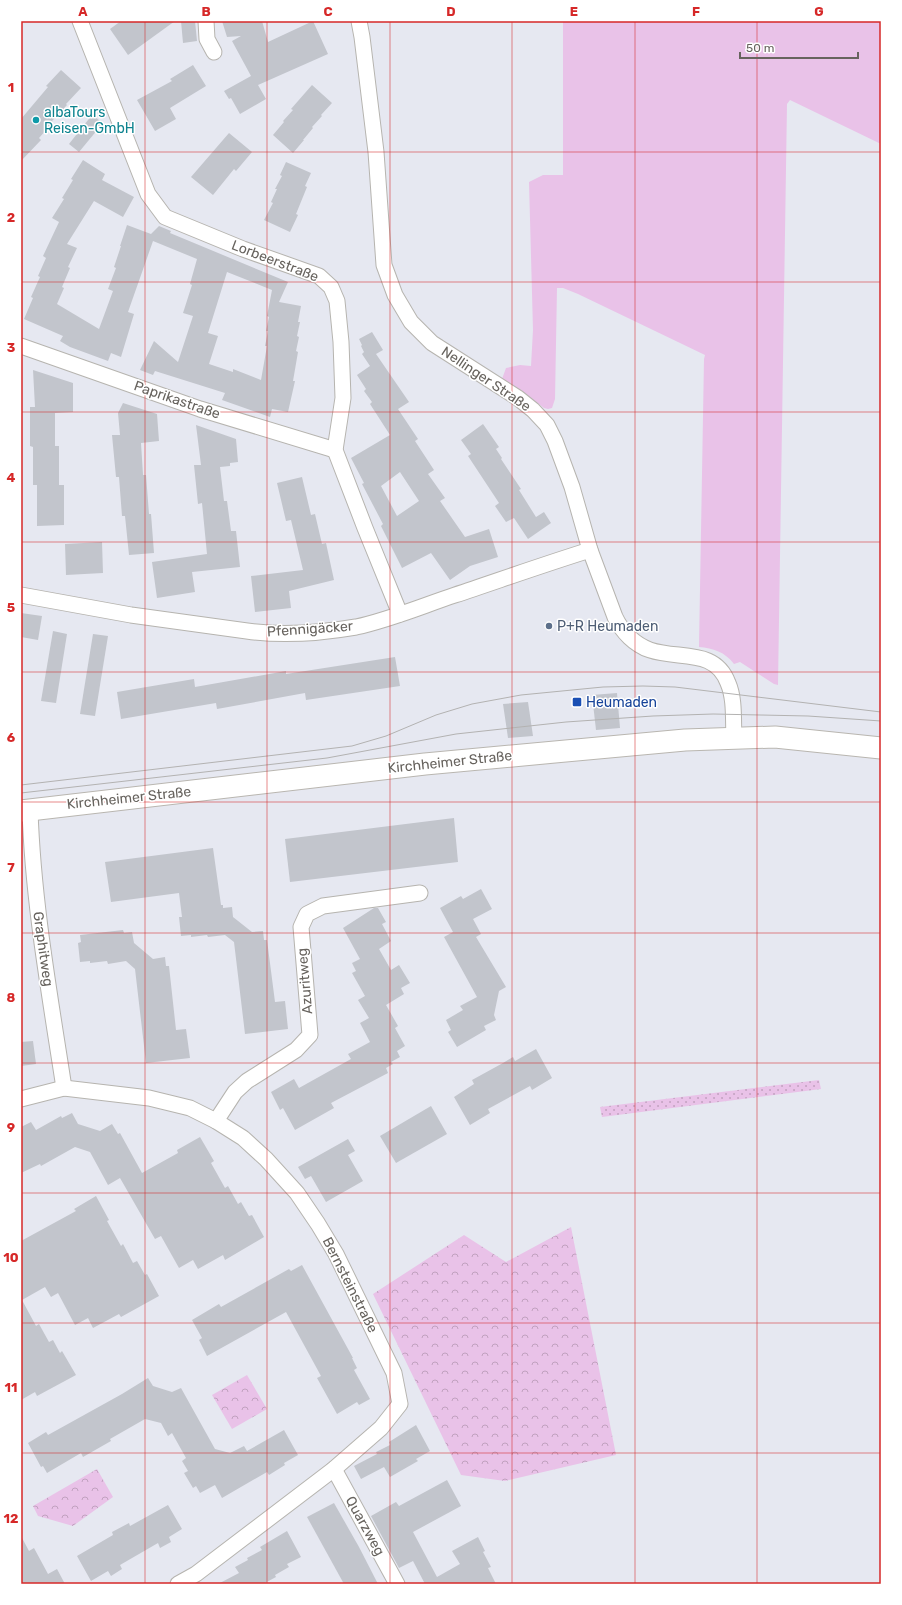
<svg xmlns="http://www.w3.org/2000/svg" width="902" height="1605" font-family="Rubik,sans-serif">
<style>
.grass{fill:url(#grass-dots)}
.forest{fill:url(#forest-crowns)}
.garden{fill:#e9c2e8}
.building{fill:#c2c5cc;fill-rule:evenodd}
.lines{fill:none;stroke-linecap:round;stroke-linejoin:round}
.minor-casing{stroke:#b6b4af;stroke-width:17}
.secondary-casing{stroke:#b9b6b0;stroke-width:23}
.minor{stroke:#fff;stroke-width:15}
.secondary{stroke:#fff;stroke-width:21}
.tram{stroke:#b3b2b1;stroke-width:1}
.grid{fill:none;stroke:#d62828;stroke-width:1;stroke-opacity:0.55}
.culture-dot{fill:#0f9aa8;stroke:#fff;stroke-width:1.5}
.service-dot{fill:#5c6f8a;stroke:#fff;stroke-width:1.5}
.transit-dot{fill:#1a4fb4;stroke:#fff;stroke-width:1.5}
.labels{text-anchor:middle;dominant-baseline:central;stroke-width:3;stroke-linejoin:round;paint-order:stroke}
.culture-label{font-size:14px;fill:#0d838f;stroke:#fff;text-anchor:start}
.street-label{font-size:14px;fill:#67635e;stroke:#fff}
.service-label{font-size:14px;fill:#4e5e75;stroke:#fff;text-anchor:start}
.transit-label{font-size:14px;fill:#164399;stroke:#fff;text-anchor:start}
.neatline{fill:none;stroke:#d62828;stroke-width:1.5}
.grid-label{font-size:13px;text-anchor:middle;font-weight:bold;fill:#d62828}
</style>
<defs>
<pattern id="grass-dots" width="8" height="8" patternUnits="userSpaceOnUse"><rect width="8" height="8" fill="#e9c2e8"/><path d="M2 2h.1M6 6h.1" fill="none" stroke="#c1a1bf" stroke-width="1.8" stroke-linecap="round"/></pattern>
<pattern id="forest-crowns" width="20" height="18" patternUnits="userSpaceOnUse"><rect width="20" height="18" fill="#e9c2e8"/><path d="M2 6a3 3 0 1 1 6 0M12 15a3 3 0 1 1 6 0" fill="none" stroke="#c1a1bf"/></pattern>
</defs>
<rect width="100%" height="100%" fill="#e6e8f1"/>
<path class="grass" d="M819,1080L821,1089L602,1117L600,1107Z"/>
<g class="forest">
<path d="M571,1227L616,1455L505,1481L461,1475L373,1294L464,1235L506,1262Z"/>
<path d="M247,1375L267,1409L232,1429L212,1395Z"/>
<path d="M97,1469L113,1497L73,1526L38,1516L33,1506Z"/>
</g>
<path class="garden" d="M563,21H881V144L790,100L787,104L778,685L774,684L740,662L734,664C725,652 713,648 699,647L704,359L705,355L578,294L563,288H557L555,399L552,408L548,409L544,408L522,391L502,379L506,368L520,365L531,366L533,330L529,182L543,175H563Z"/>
<g class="building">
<path d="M121,21H175L128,55L110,29Z"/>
<path d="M181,21H195L197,41L183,43Z"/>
<path d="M222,21H262L268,42L313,21L328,54L258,85L266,99L240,114L231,98L229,99L224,91L251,76L232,41L241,36L227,37Z"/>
<path d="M193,65L206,86L170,108L176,119L155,131L137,100L172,81L170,79Z"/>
<path d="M61,70L81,88L66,104L67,105L52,121L53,122L39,138L41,140L21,161V119L48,87L46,86Z"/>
<path d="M312,85L332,103L321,115L322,116L312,127L313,128L303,140H304L293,153L273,135L284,122L283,121L293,110L291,109Z"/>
<path d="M92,115L103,123L79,152L69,144Z"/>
<path d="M229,133L252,152L236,171L234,169L213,195L191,177Z"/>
<path d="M83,160L105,174L102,180L134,197L123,217L94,201L67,244L77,248L68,267L70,268L62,287L64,288L57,304L99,329L113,291L108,289L116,268L114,267L121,246H120L127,225L151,234L159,226L171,231L170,233L288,282L279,302L301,306L298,322H300L297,336L299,337L296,351L298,352L293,381H295L288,412L272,409L270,417L222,400L225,393L155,371L153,375L140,370L154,341L178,362L193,316L183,313L192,285L190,284L197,259L153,241L128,312L134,314L121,357L111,353L108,361L70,347L60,341L63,336L24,319L33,298L31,297L40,277L38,276L46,258L43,256L59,222L52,218L64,199L62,198L73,180L71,179ZM227,272L272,290L267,316L269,317L266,331H268L265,346H267L261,380L233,369V372L209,364L218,336L208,333Z"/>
<path d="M286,162L311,173L305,186L307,187L296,214L298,215L290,232L264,220L273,203L271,202L277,189H275L282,176L280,175Z"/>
<path d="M372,332L383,350L376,354L409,402L398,409L418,439L415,441L434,470L428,474L445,498L440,501L465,537L489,529L498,557L470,566L450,580L431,553L402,568L381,526L383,524L362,484L364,483L351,458L390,435L370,404L372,402L364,391L366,389L357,375L370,366L362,354L364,352L361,346L362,345L359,339ZM400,472L419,501L397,516L381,486Z"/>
<path d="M33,370L73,383V412L55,413V446H59V485H64V525L37,526V485H33V447L30,446V407H35Z"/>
<path d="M123,403L157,414L159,441L141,443L143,475H146L149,514H151L154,553L129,555L125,516H122L119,477H116L112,435H120L118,413Z"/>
<path d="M483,424L499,447L496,449L502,458L501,459L521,489L519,490L536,517L544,512L551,523L528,539L514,518L506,522L495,506L499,503L468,456L471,454L461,440Z"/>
<path d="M196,425L236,439L238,462L230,463V466L220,467L224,501H227L231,531H236L240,567L192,572L195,592L157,598L152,562L207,554L202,503L198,504L194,465H201Z"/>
<path d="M302,477L311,515L315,514L322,544L326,543L334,580L289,591L291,608L255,612L251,576L303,570L291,520L286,521L277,483Z"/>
<path d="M102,542L103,573L66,575L65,544Z"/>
<path d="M21,613L42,616L38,640L21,637Z"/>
<path d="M53,631L67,634L56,703L41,701Z"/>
<path d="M93,634L108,636L95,716L80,714Z"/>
<path d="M395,657L400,686L306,700L305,693L217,709L216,703L121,719L117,692L194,679L195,687L286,671V674Z"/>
<path d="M617,693L620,728L596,730L592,695Z"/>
<path d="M528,702L533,736L508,738L503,704Z"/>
<path d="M454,818L458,862L290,882L285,839Z"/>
<path d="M213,848L221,905H223V908L232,907L233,917L252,932L263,931L264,940H267L275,1002L285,1001L288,1029L245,1034L234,942L225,935L208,937L207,935L191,937V935L181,936L179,917H182L179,893L111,902L105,862Z"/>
<path d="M481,889L492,909L473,919L481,934L476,937L506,987L499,991L494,1015L496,1020L484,1026L486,1030L457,1047L448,1032L451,1030L446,1020L463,1010L460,1006L477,997L444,937L453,932L440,908L461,896L463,899Z"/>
<path d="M374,908H378L386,922L382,924L391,941L379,949L391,970L399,965L410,983L401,988L404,994L386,1005L398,1026L395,1028L405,1046L397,1051L400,1057L391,1062L393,1064L386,1068L388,1073L331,1103L334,1108L295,1130L283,1108L280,1110L271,1092L294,1079L299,1088L351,1059L348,1054L370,1042L360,1023L369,1018L358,1000L365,996L352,973L356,971L352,963L360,959L343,928Z"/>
<path d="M123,930L124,933L132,932L134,943L153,959L165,957L166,966H169L176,1030L186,1029L190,1058L146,1063L135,969L126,961L108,964L107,961L90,963V961L80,962L78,943L81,942L80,935Z"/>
<path d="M33,1041L36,1064L21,1066V1042Z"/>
<path d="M536,1049L552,1078L532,1090L530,1086L499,1103L488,1109L490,1113L470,1125L454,1097L474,1084L472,1080L503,1063L513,1057L515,1061Z"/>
<path d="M431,1106L447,1134L396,1163L380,1136Z"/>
<path d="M72,1113L78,1124L100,1131L112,1124L118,1134L120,1133L142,1173L178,1153L177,1150L200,1137L214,1161L211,1163L225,1188L228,1186L238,1204L241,1202L249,1216L252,1215L264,1237L225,1260L223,1255L198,1269L193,1260L179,1268L161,1236L155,1239L120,1178L108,1185L90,1152L75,1147L41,1166L40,1164L21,1173V1127L31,1122L36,1130L61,1116L62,1118Z"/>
<path d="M348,1139L355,1151L348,1155L363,1181L326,1202L311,1176L305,1179L298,1167Z"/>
<path d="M96,1196L109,1220L107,1221L121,1246L123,1244L133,1263L137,1261L145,1275L147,1274L159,1296L121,1317L119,1314L93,1328L88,1318L75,1325L58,1293L51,1297L45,1287L22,1300L36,1326L39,1324L49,1342L53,1340L60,1353L62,1351L76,1375L37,1396L35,1392L21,1400V1241L76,1211L74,1209Z"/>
<path d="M302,1265L353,1358H352L357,1368L354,1370L370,1399L359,1405L357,1402L337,1414L317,1378L321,1376L286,1312L207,1356L199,1340L202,1338L192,1320L219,1304L221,1307L289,1269L291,1271Z"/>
<path d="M148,1378L153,1386L172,1392L181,1388L215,1449L230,1453L244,1446L247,1451L284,1430L298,1455L284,1463L285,1465L269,1475L267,1472L222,1498L215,1485L200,1493L196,1486L193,1488L184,1473L188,1471L182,1461L186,1458L172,1433L168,1436L161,1423L145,1419L110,1439L111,1441L83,1457L81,1453L47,1473L43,1466L41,1467L28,1443L46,1432L48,1435L122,1394Z"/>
<path d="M416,1425L430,1451L416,1459L418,1461L390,1477L384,1467L361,1479L354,1466L377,1454L376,1452L390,1445L389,1442Z"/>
<path d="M447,1480L461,1506L413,1532L437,1577L460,1564L452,1551L478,1537L485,1551L483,1552L491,1567L488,1568L496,1584H425L413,1561L399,1568L371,1516L396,1502L399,1506Z"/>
<path d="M334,1503L359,1547L378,1584H344L307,1517Z"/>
<path d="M168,1505L182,1529L169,1537L171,1542L160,1548L158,1543L120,1565L122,1569L111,1576L108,1571L91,1581L77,1556L113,1535L112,1532L129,1523L130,1526Z"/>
<path d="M287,1531L301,1557L287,1564L289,1567L275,1575L276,1577L263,1584H218L239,1573L235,1567L248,1560L247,1558L262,1550L260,1547Z"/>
<path d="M21,1536L29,1551L34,1548L48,1574L57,1569L65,1584H21Z"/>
</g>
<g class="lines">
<defs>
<g id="minor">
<path d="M80,21L148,194L165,217L243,249L319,276L331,287L337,301L341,342L343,398L335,450L365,528L400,614"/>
<path d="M206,21L207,39L214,52"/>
<path d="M359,21L362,37L376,152L384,265L395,295L411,322L432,343L518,398L533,410L547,425L555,441L572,487L590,550L615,617C622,632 635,645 650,650C679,660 715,648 728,683C735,699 733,720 734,738"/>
<path d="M21,346L200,409L335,450"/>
<path d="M21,595L131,615L247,631C282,636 321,633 356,627C389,620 422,606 455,595C500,580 545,564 590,550"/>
<path d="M30,810C33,903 50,996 64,1088"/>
<path d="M21,1099L64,1088L149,1098L190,1108L216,1121L243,1138L266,1159L297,1193L318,1224L336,1254L394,1373L400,1404L381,1428L334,1469L196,1574L178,1584"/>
<path d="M216,1121L235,1092L247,1081L296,1050L310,1035L301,927L307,914L323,906L420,893"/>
<path d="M334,1469L397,1584"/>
</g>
<path id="secondary" d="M21,811L425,764L685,740L775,737L881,748"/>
</defs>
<use href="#minor" class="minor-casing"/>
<use href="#secondary" class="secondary-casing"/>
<use href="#minor" class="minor"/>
<use href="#secondary" class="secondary"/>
<g class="tram">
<path d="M21,785L352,746L386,736L436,715L472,704L521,695L603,687L643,686L675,687L881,712"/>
<path d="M21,793L327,758L456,734L566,722L653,716L713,714L808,716L881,721"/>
</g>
</g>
<path class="grid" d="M145,21V1584M267,21V1584M390,21V1584M512,21V1584M635,21V1584M757,21V1584M21,152H881M21,282H881M21,412H881M21,542H881M21,672H881M21,802H881M21,933H881M21,1063H881M21,1193H881M21,1323H881M21,1453H881"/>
<circle class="culture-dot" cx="36" cy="120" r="4"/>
<circle class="service-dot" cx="549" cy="626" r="4"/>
<rect class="transit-dot" x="572" y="697" width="10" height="10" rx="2"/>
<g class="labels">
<g class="culture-label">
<text x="44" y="112">albaTours<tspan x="44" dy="16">Reisen-GmbH</tspan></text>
</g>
<g class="street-label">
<text transform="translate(275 261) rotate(21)">Lorbeerstraße</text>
<text transform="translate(486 379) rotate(34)">Nellinger Straße</text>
<text transform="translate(177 400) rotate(19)">Paprikastraße</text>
<text transform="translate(310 629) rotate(-4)">Pfennigäcker</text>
<text transform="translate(450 762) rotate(-6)">Kirchheimer Straße</text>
<text transform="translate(129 798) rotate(-6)">Kirchheimer Straße</text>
<text transform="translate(43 949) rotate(82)">Graphitweg</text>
<text transform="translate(305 981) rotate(-95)">Azuritweg</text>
<text transform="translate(350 1285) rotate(63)">Bernsteinstraße</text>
<text transform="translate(365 1526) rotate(61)">Quarzweg</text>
</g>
<g class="service-label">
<text x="557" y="626">P+R Heumaden</text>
</g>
<g class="transit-label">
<text x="586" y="702">Heumaden</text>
</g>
</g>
<rect width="902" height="1605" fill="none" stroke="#ffffff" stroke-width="44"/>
<path d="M740 52v6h118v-6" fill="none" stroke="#67635e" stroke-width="2"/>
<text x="746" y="52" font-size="12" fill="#67635e" stroke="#ffffff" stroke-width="3" paint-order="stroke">50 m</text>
<rect x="22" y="22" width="858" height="1561" class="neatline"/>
<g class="grid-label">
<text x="83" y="16">A</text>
<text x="206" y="16">B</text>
<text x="328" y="16">C</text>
<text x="451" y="16">D</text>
<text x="574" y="16">E</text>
<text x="696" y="16">F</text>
<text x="819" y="16">G</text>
<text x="11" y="92">1</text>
<text x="11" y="222">2</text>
<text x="11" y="352">3</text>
<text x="11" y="482">4</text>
<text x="11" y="612">5</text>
<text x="11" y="742">6</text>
<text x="11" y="872">7</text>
<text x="11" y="1002">8</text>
<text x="11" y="1132">9</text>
<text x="11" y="1262">10</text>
<text x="11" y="1392">11</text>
<text x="11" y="1523">12</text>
</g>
</svg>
